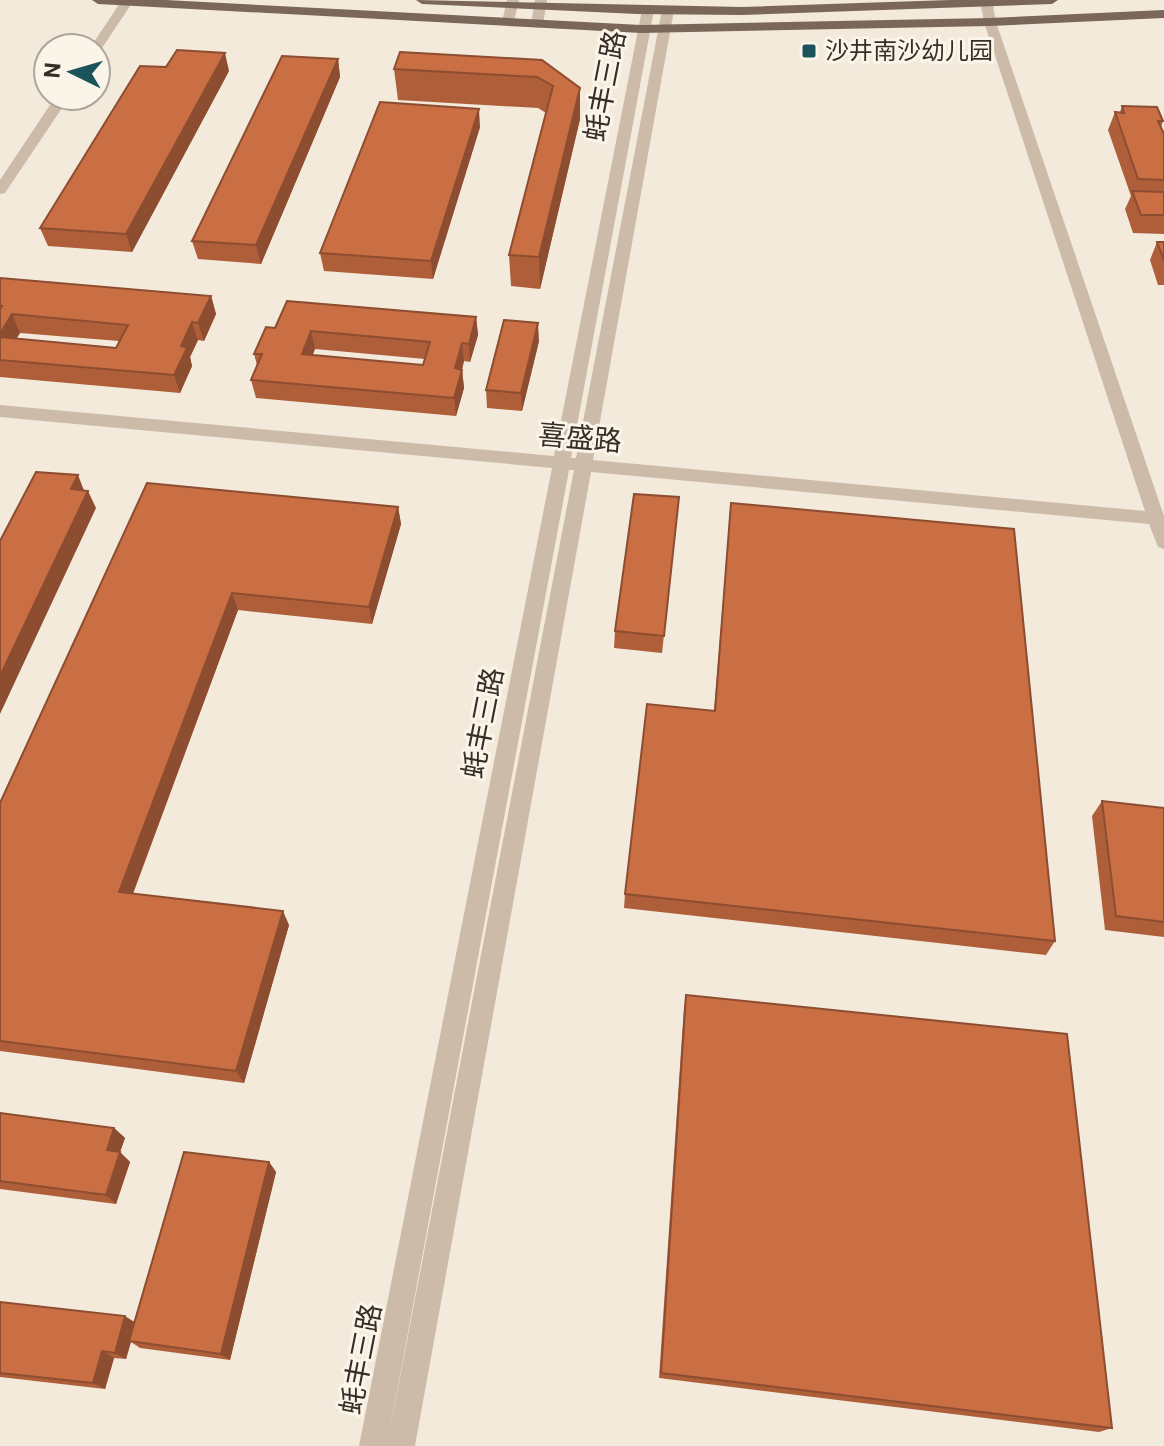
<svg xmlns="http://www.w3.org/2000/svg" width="1164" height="1446" font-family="Roboto,'Noto Sans SC',sans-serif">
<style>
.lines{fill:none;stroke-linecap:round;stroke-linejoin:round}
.street{fill:#ccbba8;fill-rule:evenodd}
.primary{fill:#7a6759;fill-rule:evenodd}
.wall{fill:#ae5f3a;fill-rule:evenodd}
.shaded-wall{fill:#8d4d30}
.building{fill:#ca6e44;stroke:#8d4d30;stroke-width:2;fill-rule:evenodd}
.poi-dot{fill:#1c525b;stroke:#faf4e9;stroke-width:3}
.labels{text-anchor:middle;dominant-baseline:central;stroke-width:6;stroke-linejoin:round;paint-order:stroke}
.far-poi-label{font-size:24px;fill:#382e28;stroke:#faf4e9;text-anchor:start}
.street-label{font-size:28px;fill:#382e28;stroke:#faf4e9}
</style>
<rect width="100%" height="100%" fill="#f3eadc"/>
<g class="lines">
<g class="street">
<path d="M122,0H134L100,51L96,52V48H90Z"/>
<path d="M507,0H519L514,22L508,26L502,22Z"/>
<path d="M535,0H547L543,24L537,28L531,24Z"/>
<path d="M980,0H992L996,22L1164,516V549L1158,547L1149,524L591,472L415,1446H359L552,468L0,417V405L554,456L642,10L648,6L654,10L571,458H576L662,10L668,6L674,10L593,460L1145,511L984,22ZM569,470H574L387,1445Z"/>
<path d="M56,96H70L5,193L0,194V180Z"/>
</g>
<g class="primary">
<path d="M92,0H166L641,25L990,18L1164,10V18L990,26L641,33L98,4Z"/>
<path d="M416,0L742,7L950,0H1058L1052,4L742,15L637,14L422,4Z"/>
</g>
</g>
<g class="wall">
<path d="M338,59L340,77L261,264L198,259L192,241Z"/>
<path d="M542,60L580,88V119L540,289L511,286L509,255L546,113L538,108L398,100L394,69Z"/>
<path d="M229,71L132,252L48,246L40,228Z"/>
<path d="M1122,106L1163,121L1161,127L1164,134V234L1133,233L1125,209L1131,196L1108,130L1115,112H1120Z"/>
<path d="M480,127L433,279L324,271L320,253Z"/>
<path d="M1157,242H1164V285H1158L1150,260Z"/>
<path d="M0,278L211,296L216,314L204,341L198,340L190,357L192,366L180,393L0,377ZM20,333L119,341L116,348L16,339Z"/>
<path d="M476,317L478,335L470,362L464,361L462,370L464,388L456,416L256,398L251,380L257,365L254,354L275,328ZM315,349L425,359L423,365L312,355Z"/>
<path d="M539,341L522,411L487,408L486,390Z"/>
<path d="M147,483L398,507L401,524L372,624L238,610L133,894L289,925L244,1083L0,1051V803Z"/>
<path d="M679,497L662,653L614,648L615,631Z"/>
<path d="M731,503L1055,941L1046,955L624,908L625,894L714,711Z"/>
<path d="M1102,801L1164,808V937L1105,930L1092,816Z"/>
<path d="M686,995L1112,1428L1099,1432L659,1378L684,1007Z"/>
<path d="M0,1113L114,1128L125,1138L120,1152L130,1162L116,1204L0,1189Z"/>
<path d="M269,1162L276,1172L230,1360L140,1348L131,1342L126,1359L114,1358L105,1389L0,1377V1302L134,1322Z"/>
</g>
<g class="shaded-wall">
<path d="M225,53L229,71L132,252L126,234Z"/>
<path d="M338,59L340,77L261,264L256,245Z"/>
<path d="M580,88V119L540,289L539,257Z"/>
<path d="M479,109L480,127L433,279L431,261Z"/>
<path d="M211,296L216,314L204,341L198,323Z"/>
<path d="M12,314L20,333L6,355L0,341V334Z"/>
<path d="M476,317L478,335L470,362L469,344Z"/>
<path d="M192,322L198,340L190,357L192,366L180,393L174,375L181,346Z"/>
<path d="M538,323L539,341L522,411L521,393Z"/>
<path d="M311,331L315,349L306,373L302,354Z"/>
<path d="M462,343L464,361L457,386L455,368Z"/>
<path d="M462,370L464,388L456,416L454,398Z"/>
<path d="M78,475L85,493L71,489Z"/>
<path d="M88,491L96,508L0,714V676Z"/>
<path d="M398,507L401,524L372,624L369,607Z"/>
<path d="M232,593L238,610L128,906L119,892Z"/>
<path d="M283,911L289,925L244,1083L236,1071Z"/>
<path d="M114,1128L125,1138L120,1152L130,1162L116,1204L106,1195L107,1150Z"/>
<path d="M269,1162L276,1172L230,1360L221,1354Z"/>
<path d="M125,1316L136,1323L126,1359L115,1353Z"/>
<path d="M102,1351L114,1358L105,1389L93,1383Z"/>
</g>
<g class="building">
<path d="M177,50L225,53L126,234L40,228L140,66L166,67Z"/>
<path d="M400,52L542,60L580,88L539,257L509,255L553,86L537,77L394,69Z"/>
<path d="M282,56L338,59L256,245L192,241Z"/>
<path d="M380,102L479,109L431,261L320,253Z"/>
<path d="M1122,106L1157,107L1163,121H1158L1164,134V180L1138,179L1115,112L1124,113Z"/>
<path d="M1132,191L1164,192V215H1141Z"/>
<path d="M1157,242H1164V260Z"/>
<path d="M0,278L211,296L198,323L192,322L181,346L187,348L174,375L0,360V337L116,348L128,325L12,314L0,334V310L2,306H0Z"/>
<path d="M287,301L476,317L469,344L462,343L455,368L462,370L454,398L251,380L262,354H254L266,327L275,328ZM311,331L430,342L423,365L302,354Z"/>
<path d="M504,320L538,323L521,393L486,390Z"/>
<path d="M36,472L78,475L71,489L88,491L0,676V541Z"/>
<path d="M147,483L398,507L369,607L232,593L119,892L283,911L236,1071L0,1041V803Z"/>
<path d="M634,494L679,497L664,636L615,631Z"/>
<path d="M731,503L1014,529L1055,941L625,894L647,704L715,711Z"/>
<path d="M1102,801L1164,808V922L1116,916Z"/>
<path d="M686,995L1067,1034L1112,1428L661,1373Z"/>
<path d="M0,1113L114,1128L107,1150L120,1152L106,1195L0,1181Z"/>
<path d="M184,1152L269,1162L221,1354L129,1341Z"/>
<path d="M0,1302L125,1316L115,1353L102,1351L93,1383L0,1373Z"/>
</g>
<rect class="poi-dot" x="801" y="43" width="16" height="16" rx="4"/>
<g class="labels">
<g class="far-poi-label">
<text x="825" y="51">沙井南沙幼儿园</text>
</g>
<g class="street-label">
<text transform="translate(605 86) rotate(-79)">蚝丰三路</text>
<text transform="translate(580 438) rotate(5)">喜盛路</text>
<text transform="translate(483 723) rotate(-79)">蚝丰三路</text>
<text transform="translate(361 1359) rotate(-79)">蚝丰三路</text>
</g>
</g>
<g transform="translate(72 72) rotate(275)"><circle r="38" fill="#faf4e9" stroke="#aca59c" stroke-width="2"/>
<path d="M0-6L14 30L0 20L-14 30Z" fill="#1c525b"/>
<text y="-12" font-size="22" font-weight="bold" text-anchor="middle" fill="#382e28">N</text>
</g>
</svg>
